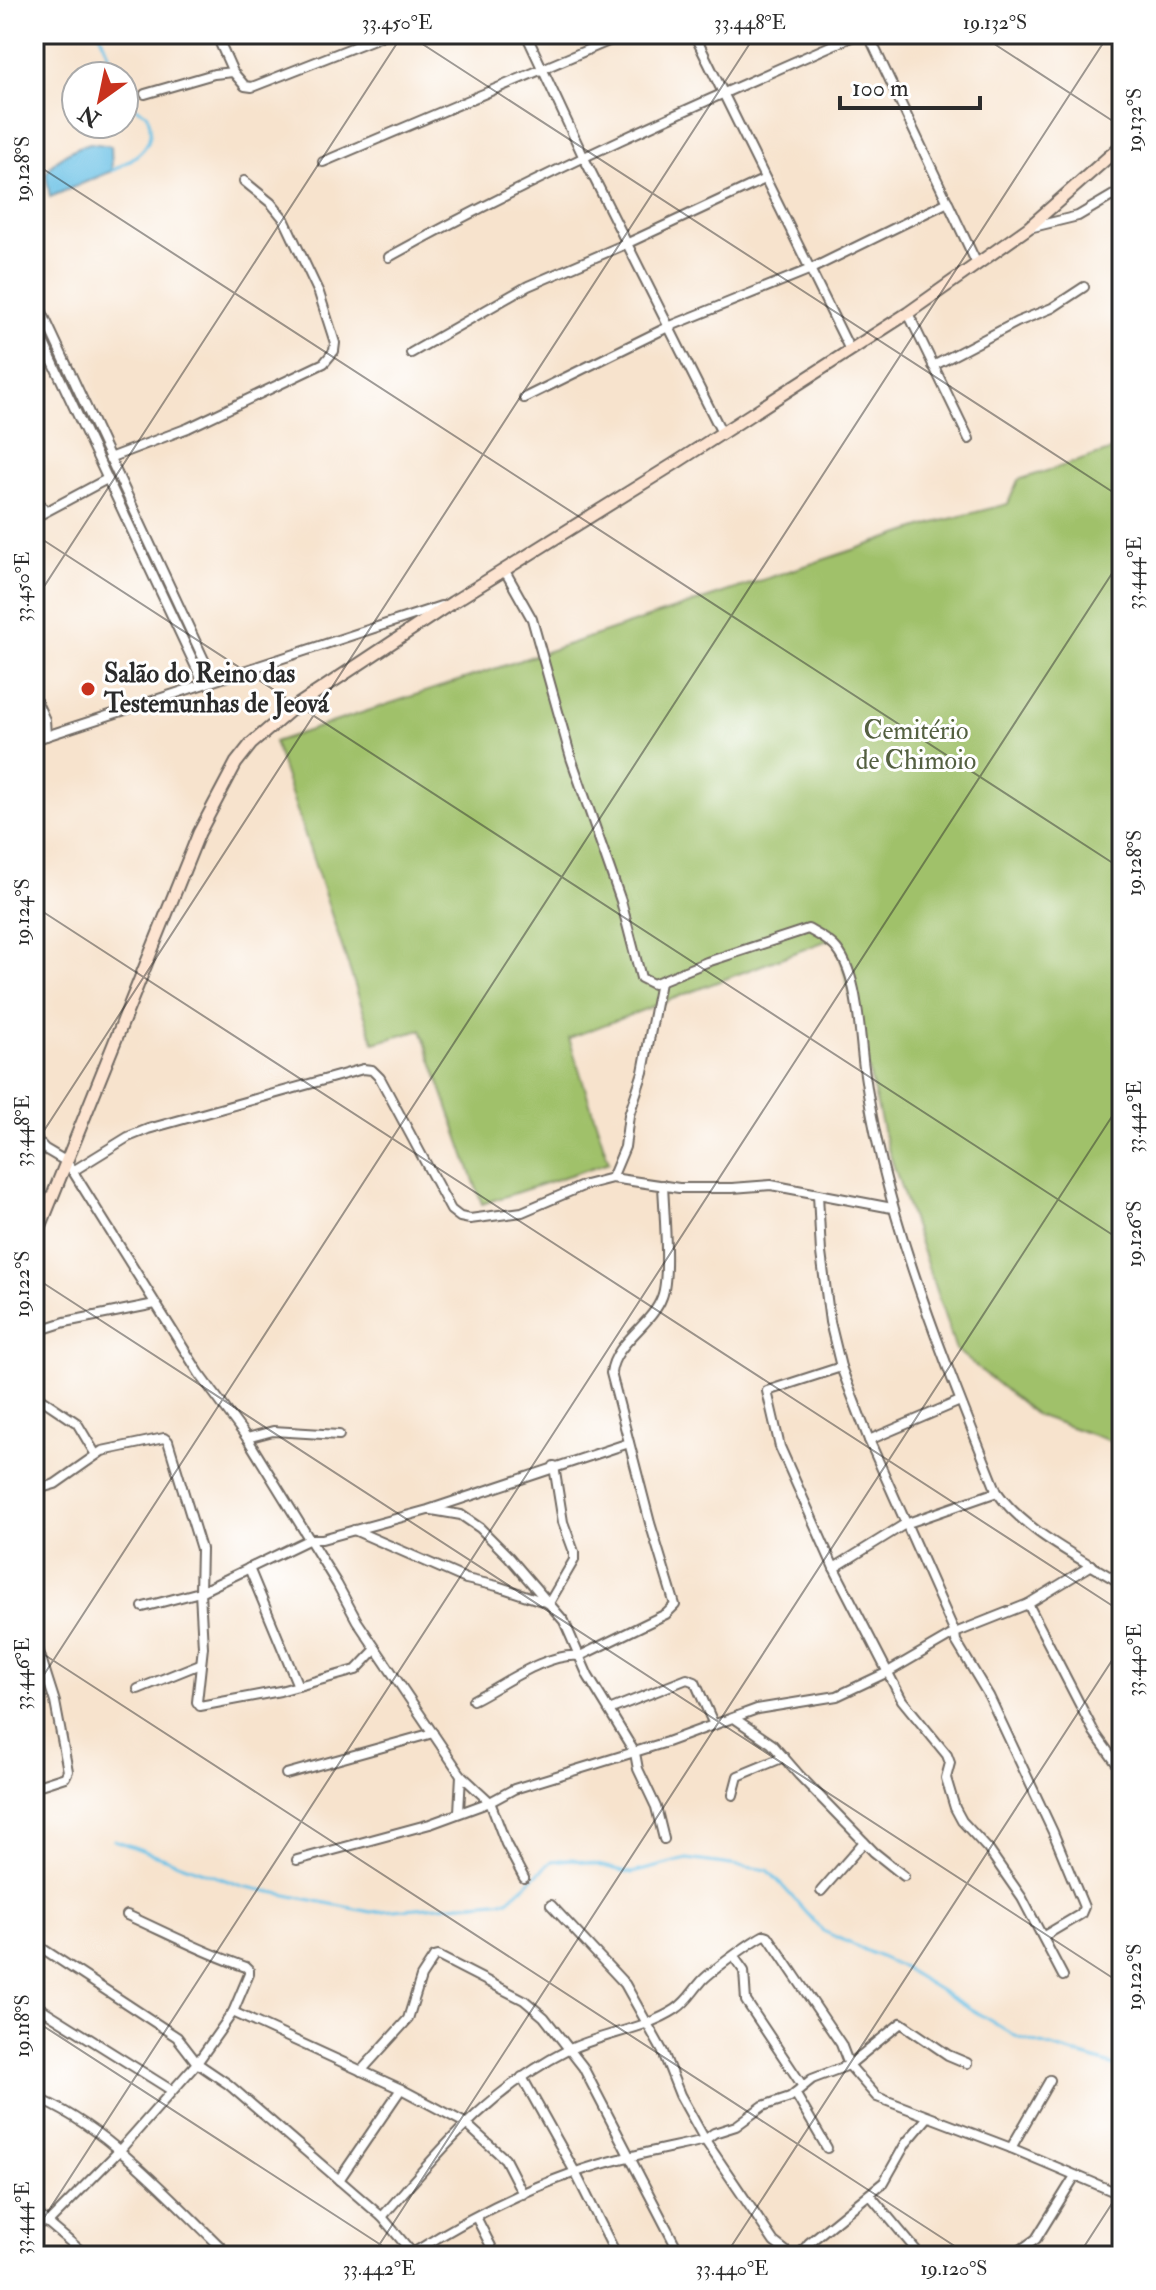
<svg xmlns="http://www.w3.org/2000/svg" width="1156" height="2290" font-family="'IM FELL Double Pica',serif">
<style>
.green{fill:#a0c16a;stroke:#66764a;stroke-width:2}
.water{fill:#67c0e5;stroke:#497688;stroke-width:2}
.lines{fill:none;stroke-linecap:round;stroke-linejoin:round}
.stream{stroke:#67c0e5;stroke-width:3}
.street-casing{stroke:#726b64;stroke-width:12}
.secondary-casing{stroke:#726b64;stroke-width:15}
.street{stroke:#fff;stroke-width:8}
.secondary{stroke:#fde4d1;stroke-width:11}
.ticks{fill:none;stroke:#2b2b2b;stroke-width:2;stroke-opacity:0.45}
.poi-dot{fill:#c8321e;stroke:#fff;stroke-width:3}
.labels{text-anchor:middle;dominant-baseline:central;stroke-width:6;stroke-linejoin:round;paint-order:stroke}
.poi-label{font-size:26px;font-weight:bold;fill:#2b2b2b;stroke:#fff;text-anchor:start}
.park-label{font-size:26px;fill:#546041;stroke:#fff}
.neatline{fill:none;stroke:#2b2b2b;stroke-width:3}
.ticks-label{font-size:20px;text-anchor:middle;fill:#2b2b2b}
</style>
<rect width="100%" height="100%" fill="#fff"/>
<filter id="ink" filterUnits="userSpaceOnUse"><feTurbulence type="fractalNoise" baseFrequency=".0125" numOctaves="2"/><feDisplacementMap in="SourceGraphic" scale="16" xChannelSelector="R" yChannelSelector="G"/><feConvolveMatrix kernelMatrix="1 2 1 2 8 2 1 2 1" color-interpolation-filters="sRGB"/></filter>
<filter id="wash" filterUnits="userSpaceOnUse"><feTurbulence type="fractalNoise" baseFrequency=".006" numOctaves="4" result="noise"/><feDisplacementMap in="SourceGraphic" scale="32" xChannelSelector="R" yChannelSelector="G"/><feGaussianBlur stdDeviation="1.8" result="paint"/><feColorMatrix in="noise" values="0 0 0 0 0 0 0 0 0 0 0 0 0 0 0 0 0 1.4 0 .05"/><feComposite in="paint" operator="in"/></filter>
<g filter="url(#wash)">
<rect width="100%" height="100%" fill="#f7e3cd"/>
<path class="green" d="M1122,447V1445L1036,1415L956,1350L887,1146L836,937L569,1038L609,1162L482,1204L421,1030L374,1043L274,742L934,523L1008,504L1018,480Z"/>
<path class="water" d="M90,143L111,146L112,171L50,197L46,174C55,157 72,149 90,143Z"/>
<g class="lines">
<g class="stream">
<path d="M100,34L117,76"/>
<path d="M112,171C137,156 159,146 147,114L133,106L124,86"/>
<path d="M114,1840L242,1886L371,1912L508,1900L552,1861L572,1859L632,1873L687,1859L768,1870L823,1931L900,1966L1017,2037L1122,2068"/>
</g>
</g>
</g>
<g filter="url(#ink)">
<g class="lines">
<defs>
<g id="street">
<path d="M216,34L233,72L245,86L252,87L387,34"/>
<path d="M526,34L584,158L722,433"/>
<path d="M694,34L850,350"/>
<path d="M868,34L977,264"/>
<path d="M145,94L214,74L233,72"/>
<path d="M323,162L625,34"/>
<path d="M1029,228L1078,216L1122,190"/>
<path d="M389,257C540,173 700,103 858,34"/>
<path d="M34,295L205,662L206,674L202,679"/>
<path d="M908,313L969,439"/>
<path d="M34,322L202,680"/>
<path d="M411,353L528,286L628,243L765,179"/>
<path d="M933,366L1017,322L1052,308L1084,287"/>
<path d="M524,398L668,327L811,269L948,202"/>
<path d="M109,458L188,428L324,363L334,351L335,343L319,293L284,219L271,203L244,181"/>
<path d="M34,496L45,511"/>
<path d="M34,518L107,479"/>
<path d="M505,571L532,619L571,758L621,901L641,978L653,984L707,962L808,929C817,934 827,939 834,946C859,971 859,1033 864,1068C884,1216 942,1354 997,1492C1024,1531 1082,1559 1122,1584"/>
<path d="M34,696L45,720L46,736"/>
<path d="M34,740L441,606"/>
<path d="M34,1137L45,1149L67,1162L199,1373L247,1438L337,1584L357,1621L461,1775L490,1802L506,1844L524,1878"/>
<path d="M73,1171L128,1137L148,1129L363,1069L372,1070L380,1078L451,1210L460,1217L470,1219L522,1212L585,1185L612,1178L679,1188H732L771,1185L892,1208"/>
<path d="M612,1178L625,1147L629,1115L643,1072L660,982"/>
<path d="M818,1194L821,1253L830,1322L841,1367L869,1440L955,1633L956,1641L989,1696L1053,1832L1084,1907L1081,1914L1044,1936"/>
<path d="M34,1332L65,1322L155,1304"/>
<path d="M841,1367L767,1391L780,1447L834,1568L902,1700L947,1755L950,1763L946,1778L955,1808L962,1821L988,1849L1022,1898L1063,1976"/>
<path d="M34,1394L77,1423L96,1455"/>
<path d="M247,1438L273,1431L339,1435"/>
<path d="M869,1440L960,1401"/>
<path d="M34,1490L55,1484L102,1451L164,1438L168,1441L201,1549L200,1592L203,1647L197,1702L200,1706L280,1691L356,1670L376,1649"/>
<path d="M432,1510L461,1515L480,1528L509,1557L564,1621L588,1676L635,1753L638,1769L656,1807L664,1839"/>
<path d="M354,1530L466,1579L497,1586L548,1603"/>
<path d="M249,1568L298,1686"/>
<path d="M834,1568L905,1524L997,1492"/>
<path d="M549,1603L574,1560V1552L563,1522L554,1466"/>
<path d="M1028,1604L1094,1732L1122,1771"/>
<path d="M143,1607L200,1592L310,1539H322L428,1510L629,1443"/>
<path d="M34,1636L55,1702L68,1771L65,1777L34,1787"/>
<path d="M138,1689L200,1664"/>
<path d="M473,1700C503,1685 546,1652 580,1656L666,1614L675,1605L650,1523L611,1373C614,1343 652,1325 662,1297C670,1277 664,1210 663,1185"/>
<path d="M609,1710L687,1679L695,1682L714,1725"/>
<path d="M734,1718L772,1744L799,1775L874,1852L904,1876"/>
<path d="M286,1774L433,1733"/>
<path d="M733,1795L738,1776L784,1757"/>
<path d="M459,1812L461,1775"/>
<path d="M297,1860L430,1824L490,1802L514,1789L667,1742L757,1709L837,1696L888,1672L955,1633L1028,1604L1092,1565"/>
<path d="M821,1891L864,1842"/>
<path d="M551,1905L625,1984L663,2052L680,2095L705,2140L774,2242L792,2256"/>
<path d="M34,1943L177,2037L197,2063L228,2084L382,2217L414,2255"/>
<path d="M734,1957L744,1971L746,2001L802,2085"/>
<path d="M34,2004L171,2090"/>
<path d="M233,2012L401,2089L465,2123L505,2159L523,2194"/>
<path d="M361,2071L408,2019L421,1977L434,1957L438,1956L524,2000L544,2017L583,2067L678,2250"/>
<path d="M522,2077L575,2172L617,2256"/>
<path d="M795,2093L827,2148"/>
<path d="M34,2097C106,2124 174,2203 230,2256"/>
<path d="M1011,2148L1050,2080"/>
<path d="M339,2180L401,2089"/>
<path d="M870,2195L921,2256"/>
<path d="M34,2211L87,2256"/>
<path d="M382,2217C440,2151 487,2091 568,2050C603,2033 644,2030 676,2009C688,2001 692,1992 701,1982C707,1974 755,1939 765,1935L768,1936L841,2044L849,2065L877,2097L1011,2148L1122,2195"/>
<path d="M476,2217L496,2256"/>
<path d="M34,2223L49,2222L119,2151L197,2063L233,2012L249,1974V1970L246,1967C204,1953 167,1933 127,1915"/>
<path d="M413,2253C463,2221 517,2193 573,2173C615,2158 661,2150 705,2140L714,2133L736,2126L763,2106L790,2097L812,2079L849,2065L901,2023L948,2055L967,2063"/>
<path d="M666,2256L678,2250L697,2256"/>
<path d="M799,2256L809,2243L884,2182L906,2143L928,2117"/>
<path d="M976,2256H1001"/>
<path d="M1012,2256L1036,2239L1075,2176"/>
</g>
<path id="secondary" d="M34,1242L199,833L236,763L251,744L293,708L453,602L674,464L908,313L1028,228L1122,145"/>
</defs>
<use href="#street" class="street-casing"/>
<use href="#secondary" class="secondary-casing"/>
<use href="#street" class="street"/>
<use href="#secondary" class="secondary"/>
</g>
</g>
<path class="ticks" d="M407,34L1122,498M979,34L1122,127M34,59L50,34M34,163L1122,869M34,534L1122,1241M34,602L403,34M34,906L1122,1612M34,1146L756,34M34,1277L1122,1984M34,1648L970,2256M34,1690L1109,34M34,2020L398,2256M34,2233L1122,558M372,2256L1122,1101M725,2256L1122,1645M1078,2256L1122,2188"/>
<circle class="poi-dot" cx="88" cy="689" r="8"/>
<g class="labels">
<g class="poi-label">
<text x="104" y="674">Salão do Reino das<tspan x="104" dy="30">Testemunhas de Jeová</tspan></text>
</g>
<g class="park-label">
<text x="916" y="731">Cemitério<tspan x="916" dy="30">de Chimoio</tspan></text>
</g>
</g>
<rect width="1156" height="2290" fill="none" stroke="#fff" stroke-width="88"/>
<g transform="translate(100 100) rotate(213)"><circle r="38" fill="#ffffff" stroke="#aaaaaa" stroke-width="2"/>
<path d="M0-6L14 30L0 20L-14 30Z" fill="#c8321e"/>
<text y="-12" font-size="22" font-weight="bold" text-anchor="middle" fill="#2b2b2b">N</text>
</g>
<path d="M840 96v12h140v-12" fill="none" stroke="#2b2b2b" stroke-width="4"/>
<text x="852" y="96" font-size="24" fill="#2b2b2b" stroke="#ffffff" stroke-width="6" paint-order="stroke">100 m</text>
<rect x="44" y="44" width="1068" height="2202" class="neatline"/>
<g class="ticks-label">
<text x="397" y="29">33.450°E</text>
<text x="750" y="29">33.448°E</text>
<text x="995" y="29">19.132°S</text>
<text transform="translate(1134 120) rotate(-90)" y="7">19.132°S</text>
<text transform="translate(22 169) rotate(-90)" y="7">19.128°S</text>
<text transform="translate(1134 573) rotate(-90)" y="7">33.444°E</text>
<text transform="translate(22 587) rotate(-90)" y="7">33.450°E</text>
<text transform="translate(1134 863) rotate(-90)" y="7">19.128°S</text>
<text transform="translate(22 912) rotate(-90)" y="7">19.124°S</text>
<text transform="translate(1134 1117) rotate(-90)" y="7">33.442°E</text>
<text transform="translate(22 1131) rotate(-90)" y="7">33.448°E</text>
<text transform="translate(1134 1234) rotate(-90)" y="7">19.126°S</text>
<text transform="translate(22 1284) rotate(-90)" y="7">19.122°S</text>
<text transform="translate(1134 1660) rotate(-90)" y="7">33.440°E</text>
<text transform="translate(22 1674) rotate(-90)" y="7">33.446°E</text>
<text transform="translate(1134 1977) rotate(-90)" y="7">19.122°S</text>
<text transform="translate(22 2026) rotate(-90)" y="7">19.118°S</text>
<text transform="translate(22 2218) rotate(-90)" y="7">33.444°E</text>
<text x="379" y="2275">33.442°E</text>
<text x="732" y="2275">33.440°E</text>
<text x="954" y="2275">19.120°S</text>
</g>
</svg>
